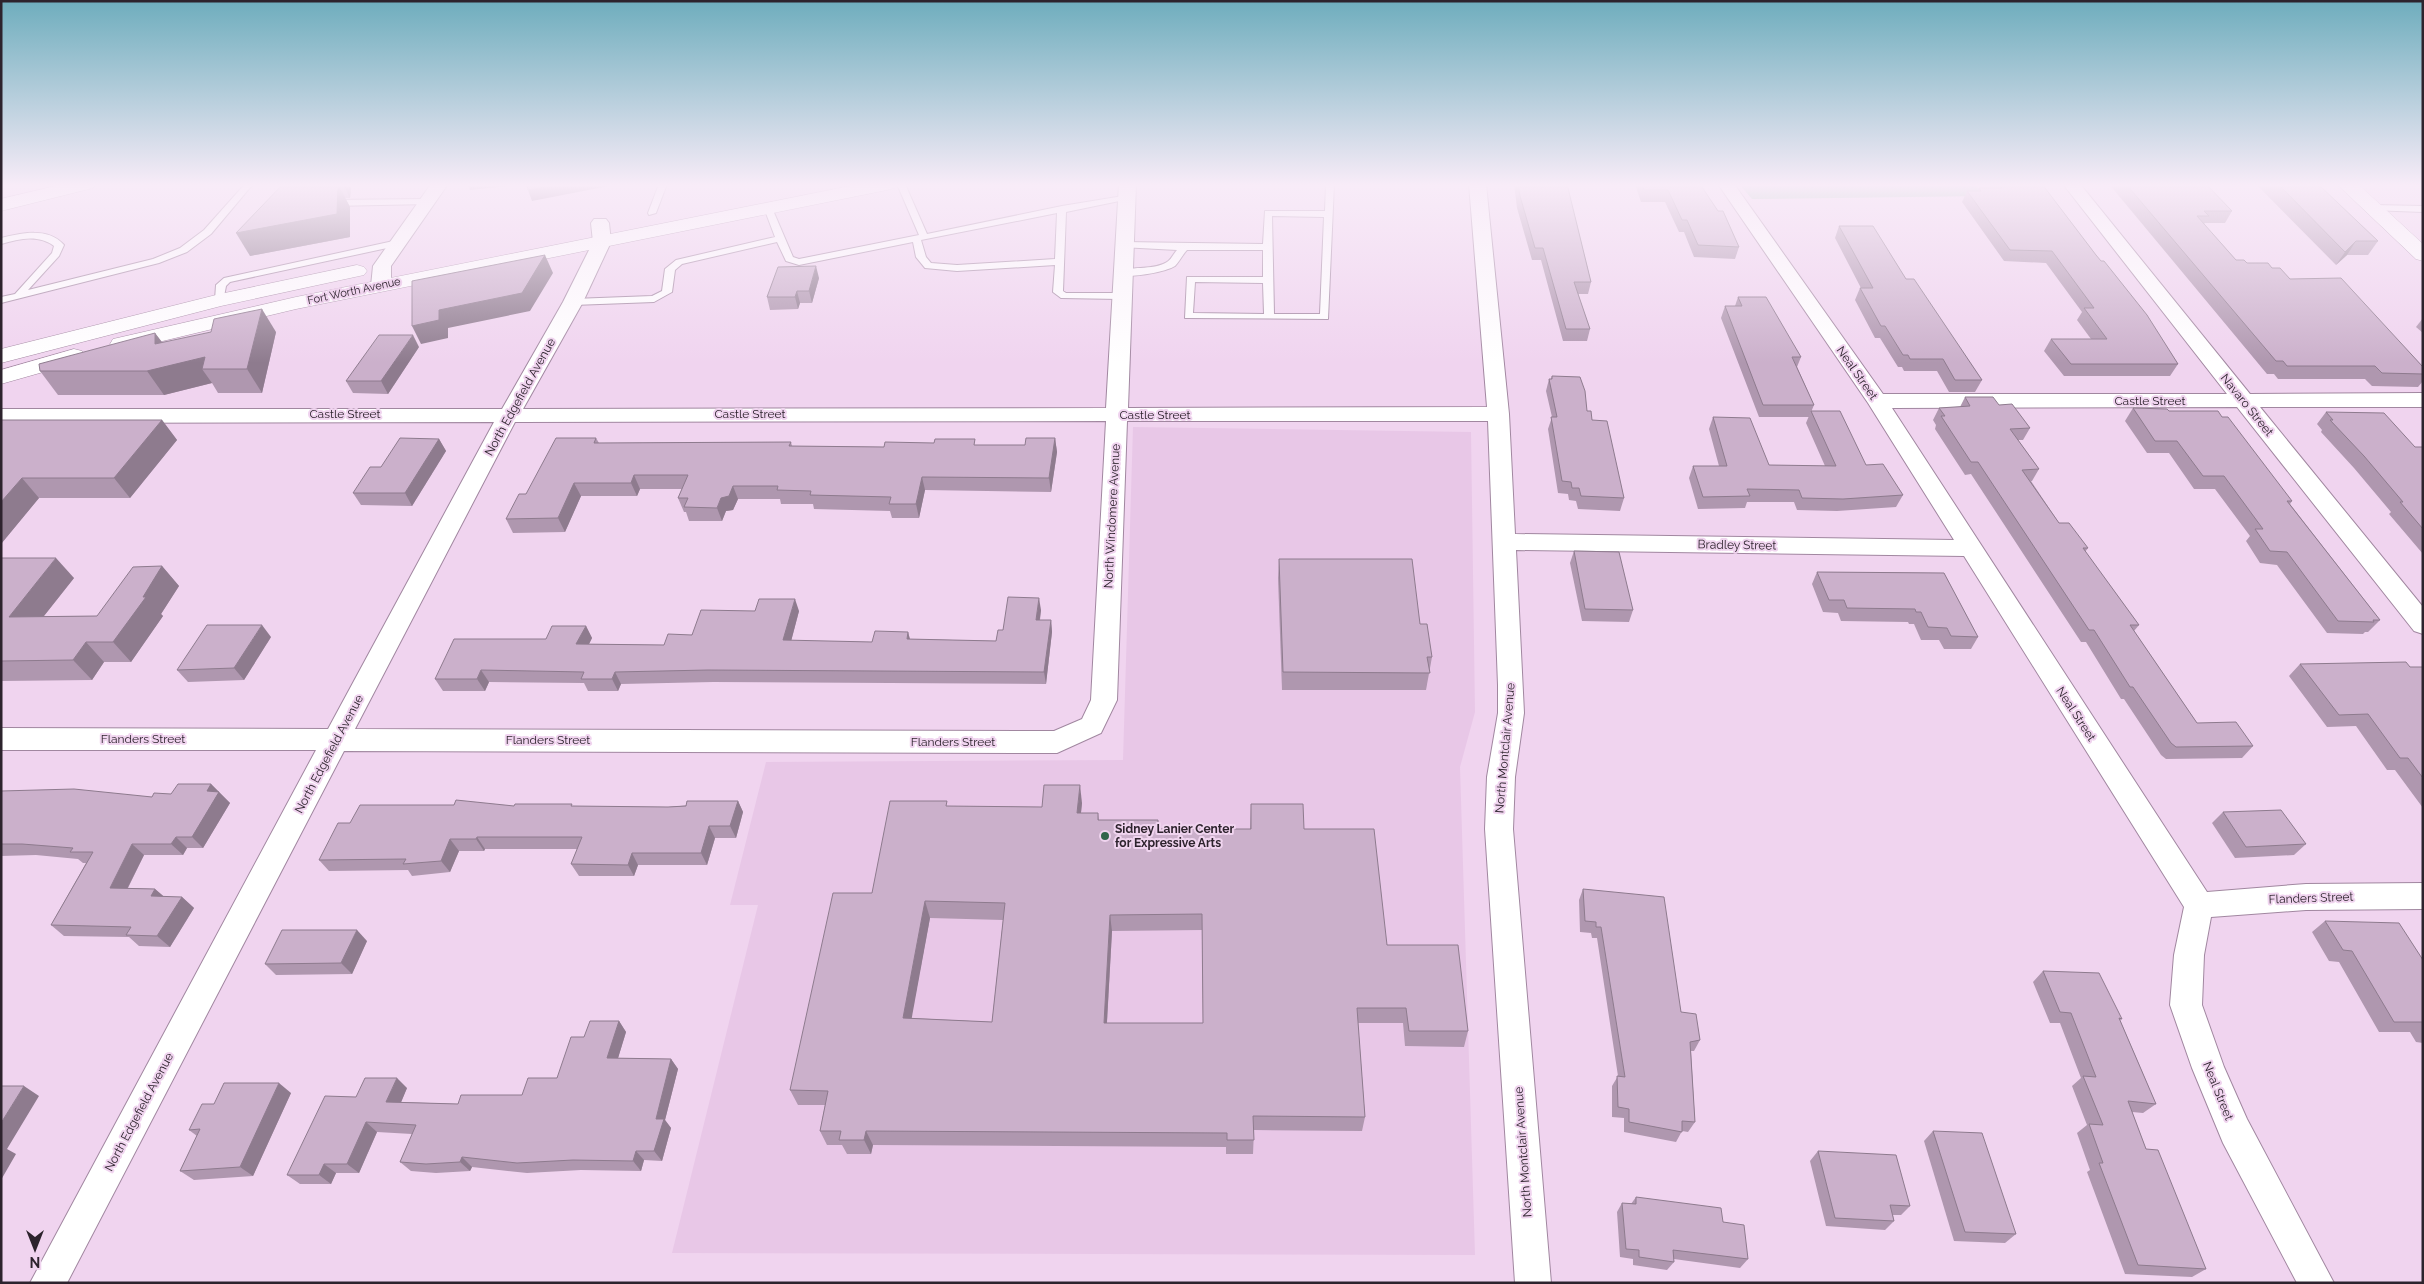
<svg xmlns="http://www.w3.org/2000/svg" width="2424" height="1284" font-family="Raleway,sans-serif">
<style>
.built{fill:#e8c7e7}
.green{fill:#7fbf9b}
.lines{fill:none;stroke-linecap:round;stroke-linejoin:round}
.service-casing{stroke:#a187a0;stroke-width:2}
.minor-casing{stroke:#a187a0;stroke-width:2}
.tertiary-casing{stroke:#a187a0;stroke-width:1}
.secondary-casing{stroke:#a187a0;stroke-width:1}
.motorway-casing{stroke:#a187a0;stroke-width:1}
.service{fill:#fff;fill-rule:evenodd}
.minor{fill:#fff;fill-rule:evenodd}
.tertiary{fill:#fff;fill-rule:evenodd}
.secondary{fill:#fff;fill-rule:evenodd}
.motorway{fill:#fff;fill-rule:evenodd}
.wall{fill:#af97af;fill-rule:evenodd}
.shaded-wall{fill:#8e7b8e}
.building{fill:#cbb0cb;stroke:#8e7b8e;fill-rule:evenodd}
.poi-dot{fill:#31654b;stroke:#f0d4ef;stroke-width:2}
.labels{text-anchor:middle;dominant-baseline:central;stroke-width:4;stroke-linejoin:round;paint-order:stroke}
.far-street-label{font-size:11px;fill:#2d232d;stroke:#f0d4ef}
.street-label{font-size:12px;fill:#2d232d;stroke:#f0d4ef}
.poi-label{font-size:12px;font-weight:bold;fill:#2d232d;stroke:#f0d4ef;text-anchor:start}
</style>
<rect width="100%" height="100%" fill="#f0d4ef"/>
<path class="built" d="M1133,427L1471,432L1475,712L1460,767L1475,1255L672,1253L758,905H730L766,762L1123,760Z"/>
<path class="green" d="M1739,184H1975L1984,196L1752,199Z"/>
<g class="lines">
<defs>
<g id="service">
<path d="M245,184H253L211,234L187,252L159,263L1,303V297L15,294L52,253L54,246C38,234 19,239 1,244V238C22,233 48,227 64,245L59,256L28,290L153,259L180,248L204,230Z"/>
<path d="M659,184H667L656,213L649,215L648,213Z"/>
<path d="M897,184H905L927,234L1062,206L1129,195V199L1066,212L1063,291L1066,293H1120L1125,296L1120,299L1061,298L1053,292L1055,265L957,271L925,268L916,257L913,242L799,265L786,261L777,242L682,264L675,270L672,292L654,302L573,305L568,302L573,299L652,296L662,291L665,269L676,260L775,237L764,208L768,205L772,208L793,257L799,259L919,235ZM1057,213L1055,259L957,265L931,263L926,257L921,240Z"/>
<path d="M1326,184H1334L1328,319L1185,318L1187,277H1263V250H1187C1183,254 1179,262 1175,266C1166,272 1125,280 1117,273C1128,265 1153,271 1167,262C1171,260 1174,253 1177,250L1121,247V243L1124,242L1263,244L1265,211H1325ZM1272,216L1324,217L1320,314H1274ZM1195,282L1263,283L1264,314L1193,313Z"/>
<path d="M426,199L429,200V204L331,206L327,203L331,200Z"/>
<path d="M2373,205L2423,206V212L2370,210L2369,208Z"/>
<path d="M398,240L401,241V245L230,282L226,286L223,302H217L215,300L216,285L224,278Z"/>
</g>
<g id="minor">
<path d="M431,184H448L391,266V286L388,290H374L371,286L373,266Z"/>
<path d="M1119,184H1136L1128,408L1487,407L1469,184H1486L1509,414L1515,534L1954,540L1868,403L1718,184H1734L1883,394H2227L2063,184H2080L2250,394L2423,393V407H2260L2423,607V634L2414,631L2237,407L1892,408L2207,892L2306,884L2423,883V909L2306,910L2211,917L2204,955L2202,1005L2224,1067L2247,1119L2334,1283H2297L2223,1143L2192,1068L2170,1005L2174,955L2184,907L1964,556L1516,550L1524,713L1515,777L1513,829L1551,1283H1515L1485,829L1487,777L1498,713V685L1488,421H1127L1117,700L1101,733L1057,753L344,751L67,1283H30L316,750H1V728L328,729L494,422L1,423V409H502L563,302L593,242L591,223L594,219H606L609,223L611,242L583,302L523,409L1106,408ZM1106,421L1091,700L1082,719L1054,731L355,729L515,422Z"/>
</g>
<path id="tertiary" d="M2337,184H2358L2423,244V261L2416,259Z"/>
<g id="secondary">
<path d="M860,184H897L894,188L887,190L296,309L121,351L113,349L110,344L113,339L296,297Z"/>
<path d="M357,265L364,267L367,271L364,275L221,306L1,363V349L220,294Z"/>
<path d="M74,349L82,351L85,356L82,361L1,384V370Z"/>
</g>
<path id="motorway" d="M64,184H96L93,188L1,211V199Z"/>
</defs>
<use href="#service" class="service-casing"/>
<use href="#minor" class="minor-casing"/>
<use href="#tertiary" class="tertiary-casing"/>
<use href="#secondary" class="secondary-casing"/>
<use href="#motorway" class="motorway-casing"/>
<use href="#service" class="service"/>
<use href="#minor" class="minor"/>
<use href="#tertiary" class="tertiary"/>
<use href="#secondary" class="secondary"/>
<use href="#motorway" class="motorway"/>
</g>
<g class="wall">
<path d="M295,184H348L351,188L350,198H345L350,207V237L250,256L296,184Z"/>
<path d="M1514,184H1567L1591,282L1588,294H1578L1590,329L1587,341H1563L1541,260H1532L1517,208Z"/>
<path d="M1635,184H1700L1739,247L1735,259L1694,257L1684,232H1679L1665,202H1641Z"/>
<path d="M1990,184H2042L2178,364L2170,376H2064L2044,351L2051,339H2091L2077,320L2082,312L2046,263L2004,261L1962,202L1967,191H1978L1979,188H1989Z"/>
<path d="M2109,184H2206L2232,211L2225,223H2205L2204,224L2236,260L2247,263L2272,268L2290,279L2423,367V381L2418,387L2372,386L2365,379H2278L2274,374H2267Z"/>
<path d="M2256,184H2318L2378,241L2368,255H2347L2336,265Z"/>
<path d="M1839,226L1906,279L1982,380L1975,392H1949L1937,371H1904L1902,367H1898L1880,338H1875L1855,300L1860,288H1861L1835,238Z"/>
<path d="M819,278L812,303H800L798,309L770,310L767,297Z"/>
<path d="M1738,297L1801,357L1797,367L1814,405L1809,417H1759L1721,318L1725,306H1735Z"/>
<path d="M2423,318V333L2416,327Z"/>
<path d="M276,332L262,393H218L212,383L164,395H58L40,371L155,333L162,342Z"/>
<path d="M419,347L388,394L353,393L346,381Z"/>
<path d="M1552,376L1587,411L1592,420L1624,498L1620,511L1578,509L1576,501L1569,500L1568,494L1558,493L1548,429L1552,417L1546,391L1549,379H1551Z"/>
<path d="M1965,397L1999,405L2030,428L2023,440H2018L2039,469L2032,481H2031L2059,523L2088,548L2085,552L2139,625L2134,631L2197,723L2253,746L2242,758L2166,759L2161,755L2124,699H2121L2086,642H2081L1971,474L1965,475L1935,429L1936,425L1933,420L1939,408L1960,407Z"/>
<path d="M2133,408L2169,411L2292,501L2290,504L2380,620L2368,632H2365L2363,634L2327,633L2277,565L2260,563L2246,541L2250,536L2215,489H2194L2169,453H2147L2125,421Z"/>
<path d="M1811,411L1866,465L1903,495L1896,507L1837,511L1797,510L1794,502H1747L1745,508L1698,509L1689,478L1693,466H1719L1709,429L1713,417L1769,465L1825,466L1806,423Z"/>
<path d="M2326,412L2415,447H2423V554L2389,514L2391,512L2354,468L2321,432L2322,430L2317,424Z"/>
<path d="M1,420H162L177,440L130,498H39L1,544Z"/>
<path d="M596,438L599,443L791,442L792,446L884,447L976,445H1025L1055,438L1057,452L1051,492L925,490L919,518H892L890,511L814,509L813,504H781L780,499H738L733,510L726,511L722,521H689L686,512H684L678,498L682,489H640L637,496H581L565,532L513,533L506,519L526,494Z"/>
<path d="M439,439L446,451L412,506L361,505L353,493L381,467Z"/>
<path d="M1574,551L1633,610L1629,622L1582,621L1570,563Z"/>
<path d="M1,558L74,578L44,616H97L162,566L179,586L161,614L163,616L131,662H104L92,680L1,681Z"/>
<path d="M1279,559L1432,657L1426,690H1282L1278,578Z"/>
<path d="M1817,572L1944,573L1978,637L1971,649H1944L1939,640H1921L1914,624H1909L1908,622L1841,621L1838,613L1823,612L1812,584Z"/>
<path d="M1041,610L1040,620H1051L1052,632L1046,684L713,682L621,684L618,691H588L584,683L489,682L485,691H443L435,679L546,639L586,626L592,638L589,644L664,645L755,611H799L791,641L872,642L908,632L910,639L996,641L1003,630Z"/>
<path d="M271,637L244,680L188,682L177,670Z"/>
<path d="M2300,664L2410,667L2423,668V808L2395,770H2387L2356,726L2327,727L2289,676Z"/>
<path d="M211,784L230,803L203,848H187L183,855H144L128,888L155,889L164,897H182L194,908L170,947L139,946L129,937L64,936L51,925L86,863H83L78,859L36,855L1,856V791L152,797L171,794Z"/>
<path d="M738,801L743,812L736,838H715L707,865H638L634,876H579L571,864L577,849H485L484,851H459L450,872L412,876L408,870L329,871L319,860L350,823L514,806L668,807Z"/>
<path d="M1082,803L1081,813H1098L1099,820H1158L1159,829H1250L1251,804L1304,829L1387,945L1468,1031L1464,1047L1405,1046L1403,1023H1358L1365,1117L1362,1131L1254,1130L1253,1154H1226V1147L873,1145L871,1154H847L842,1145H827L820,1131L825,1105H798L790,1090L872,893L948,806L1042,807ZM930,918L1003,920L992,1022L911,1018ZM1202,930L1203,1023H1107L1112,931Z"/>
<path d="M2223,812L2306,844L2294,855L2235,858L2212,823Z"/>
<path d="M1583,889L1681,1012L1700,1040L1694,1051H1691L1695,1122L1688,1132L1682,1131L1676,1142L1624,1132V1118L1612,1117V1086L1618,1076L1597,938H1592L1591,933L1580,932L1579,900Z"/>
<path d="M2325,921L2423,960V1043L2416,1042L2410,1032H2379L2339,962L2329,961L2312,932Z"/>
<path d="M367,941L352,974L276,975L265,964Z"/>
<path d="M2043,971L2122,1019L2120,1020L2156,1104L2143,1113L2132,1112L2146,1149L2206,1269L2192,1277L2125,1274L2087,1172L2090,1170L2077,1133L2087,1125L2072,1086L2081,1078L2060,1023H2050L2033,982Z"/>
<path d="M619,1021L626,1032L618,1058L671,1059L678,1069L665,1120L671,1128L662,1161L644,1160L641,1171L581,1170L527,1173L472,1167L470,1171L436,1173L411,1171L400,1162L412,1134L377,1132L359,1173H336L331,1184H300L287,1175L356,1097L407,1088L401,1102L458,1104L522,1095L557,1078L584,1037Z"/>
<path d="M291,1093L253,1176L194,1180L180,1171L197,1136L189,1130L214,1104Z"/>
<path d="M1933,1131L2016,1234L2005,1243L1954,1241L1924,1141Z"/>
<path d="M1818,1151L1910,1206L1901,1215H1893L1894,1221L1885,1230L1826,1226L1810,1161Z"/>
<path d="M1636,1197L1723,1222L1748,1259L1740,1268L1674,1259V1262L1667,1270L1633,1265V1259L1620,1257L1617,1212L1622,1203L1631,1204Z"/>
</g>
<g class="shaded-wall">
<path d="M338,184L350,207V237L250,256L236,233Z"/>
<path d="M343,184H348L351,188L350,198Z"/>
<path d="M468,184H528L470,190Z"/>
<path d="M560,184H614V185L532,201L528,190Z"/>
<path d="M2356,241L2347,255L2336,265L2345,252Z"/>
<path d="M545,255L553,273L530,311L448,328V338L421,344L412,326L439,310Z"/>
<path d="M816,266L819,278L812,303L809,291Z"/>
<path d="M797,291L800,303L798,309L795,297Z"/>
<path d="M262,309L276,332L262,393L247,369Z"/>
<path d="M155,333L172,356L205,357L202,369L212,383L164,395L147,371L155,344Z"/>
<path d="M413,335L419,347L388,394L381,381Z"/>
<path d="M162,420L177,440L130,498L114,478Z"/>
<path d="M1055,438L1057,452L1051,492L1049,478Z"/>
<path d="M439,439L446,451L412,506L405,493Z"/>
<path d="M634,475L640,489L637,496L631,483Z"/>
<path d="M922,477L925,490L919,518L916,504Z"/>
<path d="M22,478L39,498L1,544V502Z"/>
<path d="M574,483L581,496L565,532L558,518Z"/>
<path d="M733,486L738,499L733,510L726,511L722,521L717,508L721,498Z"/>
<path d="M56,558L74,578L28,636L9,617Z"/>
<path d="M162,566L179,586L161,614L163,616L131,662L113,642Z"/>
<path d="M1039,598L1041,610L1038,632L1036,620Z"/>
<path d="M795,599L799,611L788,653L783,640Z"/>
<path d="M1051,620L1052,632L1046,684L1044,672Z"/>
<path d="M262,625L271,637L244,680L234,668Z"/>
<path d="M586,626L592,638L583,656L576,644Z"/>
<path d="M908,632L911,644L907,639Z"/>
<path d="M86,642L104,662L92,680L73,660Z"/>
<path d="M481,670L489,682L485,691L477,679Z"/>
<path d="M615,672L621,684L618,691L612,679Z"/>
<path d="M211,784L230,803L203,848L192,837L207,791Z"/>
<path d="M1080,785L1082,803L1079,830L1077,813Z"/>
<path d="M738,801L743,812L736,838L730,826Z"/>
<path d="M709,826L715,838L707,865L701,853Z"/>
<path d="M176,837L187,848L183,855L171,844Z"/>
<path d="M477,837L485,849L484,851L476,839Z"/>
<path d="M450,839L459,851L450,872L441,861Z"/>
<path d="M132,844L144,855L122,899L110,888Z"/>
<path d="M632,853L638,865L634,876L628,865Z"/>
<path d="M155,889L168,900L151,896Z"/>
<path d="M182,897L194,908L170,947L157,936Z"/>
<path d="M925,901L930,918L909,1033L903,1018Z"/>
<path d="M1110,915L1112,931L1106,1038L1104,1023Z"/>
<path d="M357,930L367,941L352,974L341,963Z"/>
<path d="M619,1021L626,1032L615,1068L607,1058Z"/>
<path d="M671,1059L678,1069L665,1120L671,1128L662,1161L654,1151L656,1119Z"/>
<path d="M397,1078L407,1088L397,1112L386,1102Z"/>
<path d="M279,1083L291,1093L253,1176L240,1167Z"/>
<path d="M24,1086L39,1096L7,1149L16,1154L1,1180V1123Z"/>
<path d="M366,1122L377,1132L359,1173L347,1164Z"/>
<path d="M866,1131L873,1145L871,1154L864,1140Z"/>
<path d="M636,1151L644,1160L641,1171L633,1161Z"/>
<path d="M462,1157L472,1167L470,1171L460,1162Z"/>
<path d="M324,1164L336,1173L331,1184L319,1175Z"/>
</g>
<g class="building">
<path d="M283,184H338L337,214L236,233Z"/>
<path d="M527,184H560L528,190Z"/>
<path d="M1518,184H1567L1591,282H1574L1590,329H1566L1543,248H1535L1520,196Z"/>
<path d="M1642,184H1700L1718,211H1723L1739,247L1698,245L1687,220H1682L1668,190H1644Z"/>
<path d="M1998,184H2042L2096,255L2101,261H2104L2147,315L2178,364H2071L2051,339H2107L2084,308H2094L2052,251L2010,250L1967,191H1981L1979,188H2002Z"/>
<path d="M2126,184H2206L2232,211H2204L2209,216H2197L2236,260H2244L2247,263H2268L2272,268H2280L2290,279L2341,278L2423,367V374L2382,373L2375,366H2287L2283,361H2276Z"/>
<path d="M2278,184H2318L2378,241H2356L2345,252Z"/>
<path d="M1839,226H1873L1906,279H1914L1982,380H1955L1943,359H1910L1908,355H1903L1885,326H1881L1860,288H1873Z"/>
<path d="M545,255L522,293L439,310V320L412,326V281Z"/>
<path d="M816,266L809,291H797L795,297H767L778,267Z"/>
<path d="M1738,297H1766L1801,357H1792L1814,405H1763L1725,306H1742Z"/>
<path d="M262,309L247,369H202L205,357L147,371H40L39,364L155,333V344L211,332L214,319Z"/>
<path d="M379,335H413L381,381H346Z"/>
<path d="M1552,376L1580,377L1585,391L1587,411H1591L1592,420L1607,421L1624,498L1581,496L1579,488H1572L1571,482L1562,481L1551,417H1557L1549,379H1552Z"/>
<path d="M1965,397H1993L1999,405L2012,404L2030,428L2010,429L2039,469L2022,470L2059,523H2069L2088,548H2083L2139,625H2130L2197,723L2236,722L2253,746L2176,747L2171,743L2133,687H2130L2094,630H2089L1978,462H1971L1941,416H1945L1939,408L1970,406Z"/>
<path d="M2133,408L2167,409L2169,411H2218L2222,417H2228L2292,501H2287L2380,620H2373L2374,622L2338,621L2287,552L2270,551L2255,529H2263L2224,476H2203L2177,441H2155Z"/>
<path d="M1811,411H1840L1866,465L1883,464L1903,495L1843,499L1802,498L1799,490L1747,489L1750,496L1703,497L1693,466H1727L1713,417L1750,418L1769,465L1836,466Z"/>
<path d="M2326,412L2384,413L2415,447H2423V529L2400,502H2403L2364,456L2330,420H2333Z"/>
<path d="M1,420H162L114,478H22L1,502Z"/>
<path d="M400,438L439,439L405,493H353L370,467H381Z"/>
<path d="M556,438H596L594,443L791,442L789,446L884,447L885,442L934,443L935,439H975L974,445H1025L1026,438H1055L1049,478L922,477L916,504H889L891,497L810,495L811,491L777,490L778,486H733L729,496L721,498L717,508L684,507L688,498H678L688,475H634L631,483H574L558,518L506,519L519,494H526Z"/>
<path d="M1574,551L1619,552L1633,610L1585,609Z"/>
<path d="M1,558H56L9,617L97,616L133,567L162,566L143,597H146L113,642H86L73,660L1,661Z"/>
<path d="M1279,559H1412L1420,624H1427L1432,657H1427L1430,673L1283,672Z"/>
<path d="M1817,572L1944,573L1978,637L1951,636L1947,628L1928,627L1921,612H1916L1915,609L1847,608L1844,600H1829Z"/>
<path d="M1008,597L1039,598L1036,620H1051L1044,672L708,670L615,672L612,679H581L584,672L481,670L477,679H435L454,639H546L552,626H586L576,644L664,645L668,634L692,635L701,610L755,611L759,599H795L783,640L872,642L875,631L908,632L907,639L996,641L998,630H1003Z"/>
<path d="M207,625H262L234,668L177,670Z"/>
<path d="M2406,662L2410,667H2422L2423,668V778L2408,758H2400L2368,714L2339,715L2300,664Z"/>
<path d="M178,784H211L207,791L219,792L192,837H176L171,844H132L110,888L155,889L151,896L182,897L157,936L126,935L131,927L51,925L93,852H70L73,848L22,844H1V791L74,789L152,797L154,793L171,794Z"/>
<path d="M1044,785H1080L1077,813H1098V820H1158V829H1251V804H1303L1304,829H1374L1387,945H1458L1468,1031H1409L1406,1008H1357L1365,1117L1253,1116L1254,1140H1227V1133L866,1131L864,1140H839L841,1131H820L828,1091L790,1090L833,893H872L890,801H947L946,806L1042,807ZM925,901L1005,903L992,1022L903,1018ZM1202,914L1203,1023H1104L1110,915Z"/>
<path d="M456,800L514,806L515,804H572L571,806L668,807L686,806L687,801H738L730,826H709L701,853H632L628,865L571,864L582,837H477L476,839H450L441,861L403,864L406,859L319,860L338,823H350L360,805H454Z"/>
<path d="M2281,810L2306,844L2246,847L2223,812Z"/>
<path d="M1583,889L1664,897L1681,1012L1696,1014L1700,1040L1690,1042L1695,1122L1682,1121V1132L1629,1122V1109L1618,1107L1617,1076L1625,1077L1601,927H1596V922L1585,921Z"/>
<path d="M2325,921L2399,923L2423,960V1022H2394L2352,951L2343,950Z"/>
<path d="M282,930H357L341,963L265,964Z"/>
<path d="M2043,971L2099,973L2122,1019L2119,1018L2156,1104L2128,1101L2146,1149L2158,1150L2206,1269L2138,1265L2099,1163H2103L2089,1124L2103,1125L2083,1076L2096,1077L2071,1013L2060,1012Z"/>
<path d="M590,1021H619L607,1058L671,1059L656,1119H664L654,1151H636L633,1161L573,1160L517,1163L462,1157L460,1162L426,1164L400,1162L416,1125L366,1122L347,1164H324L319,1175H287L325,1096L356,1097L365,1078H397L386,1102L458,1104L461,1095H522L528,1078H557L571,1037H584Z"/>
<path d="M224,1083H279L240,1167L180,1171L200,1129L189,1130L202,1104H214Z"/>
<path d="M1,1086H24L1,1123Z"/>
<path d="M1933,1131L1982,1133L2016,1234L1965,1232Z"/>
<path d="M1818,1151L1896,1155L1910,1206L1890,1205L1894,1221L1835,1218Z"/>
<path d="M1636,1197L1721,1208L1723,1222L1744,1225L1748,1259L1673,1250L1674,1262L1639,1257V1250L1626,1249L1622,1203L1636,1204Z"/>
</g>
<linearGradient id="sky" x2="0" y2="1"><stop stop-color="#6eadbd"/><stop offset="0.51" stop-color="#f8ecf8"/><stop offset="1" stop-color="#f8ecf8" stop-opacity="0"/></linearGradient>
<rect width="2424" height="363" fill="url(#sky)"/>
<circle class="poi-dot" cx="1105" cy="836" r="5"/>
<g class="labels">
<g class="far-street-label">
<text transform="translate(354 291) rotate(-12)">Fort Worth Avenue</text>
</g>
<g class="street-label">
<text transform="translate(1857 373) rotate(55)">Neal Street</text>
<text transform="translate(520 397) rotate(-61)">North Edgefield Avenue</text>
<text x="2150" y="401">Castle Street</text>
<text transform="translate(2247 405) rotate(51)">Navaro Street</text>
<text x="345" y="414">Castle Street</text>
<text x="750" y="414">Castle Street</text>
<text x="1155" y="415">Castle Street</text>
<text transform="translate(1112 516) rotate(-87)">North Windomere Avenue</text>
<text transform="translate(1737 545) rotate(1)">Bradley Street</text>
<text transform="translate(2076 714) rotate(57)">Neal Street</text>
<text x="143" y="739">Flanders Street</text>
<text x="548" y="740">Flanders Street</text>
<text x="953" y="742">Flanders Street</text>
<text transform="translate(1505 748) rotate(-85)">North Montclair Avenue</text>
<text transform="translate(329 754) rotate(-62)">North Edgefield Avenue</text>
<text transform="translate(2311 898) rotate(-2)">Flanders Street</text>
<text transform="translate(2218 1091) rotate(68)">Neal Street</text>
<text transform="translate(139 1112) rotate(-62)">North Edgefield Avenue</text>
<text transform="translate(1523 1152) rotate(-94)">North Montclair Avenue</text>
</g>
<g class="poi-label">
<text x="1115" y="829">Sidney Lanier Center<tspan x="1115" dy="14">for Expressive Arts</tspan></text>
</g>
</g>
<rect width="2424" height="1284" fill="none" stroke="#2d232d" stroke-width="5"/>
<g transform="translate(35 1249) rotate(180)" stroke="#f0d4ef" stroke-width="4" paint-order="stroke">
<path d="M0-4L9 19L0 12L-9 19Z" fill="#2d232d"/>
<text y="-8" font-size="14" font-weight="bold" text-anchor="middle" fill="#2d232d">N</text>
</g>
</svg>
